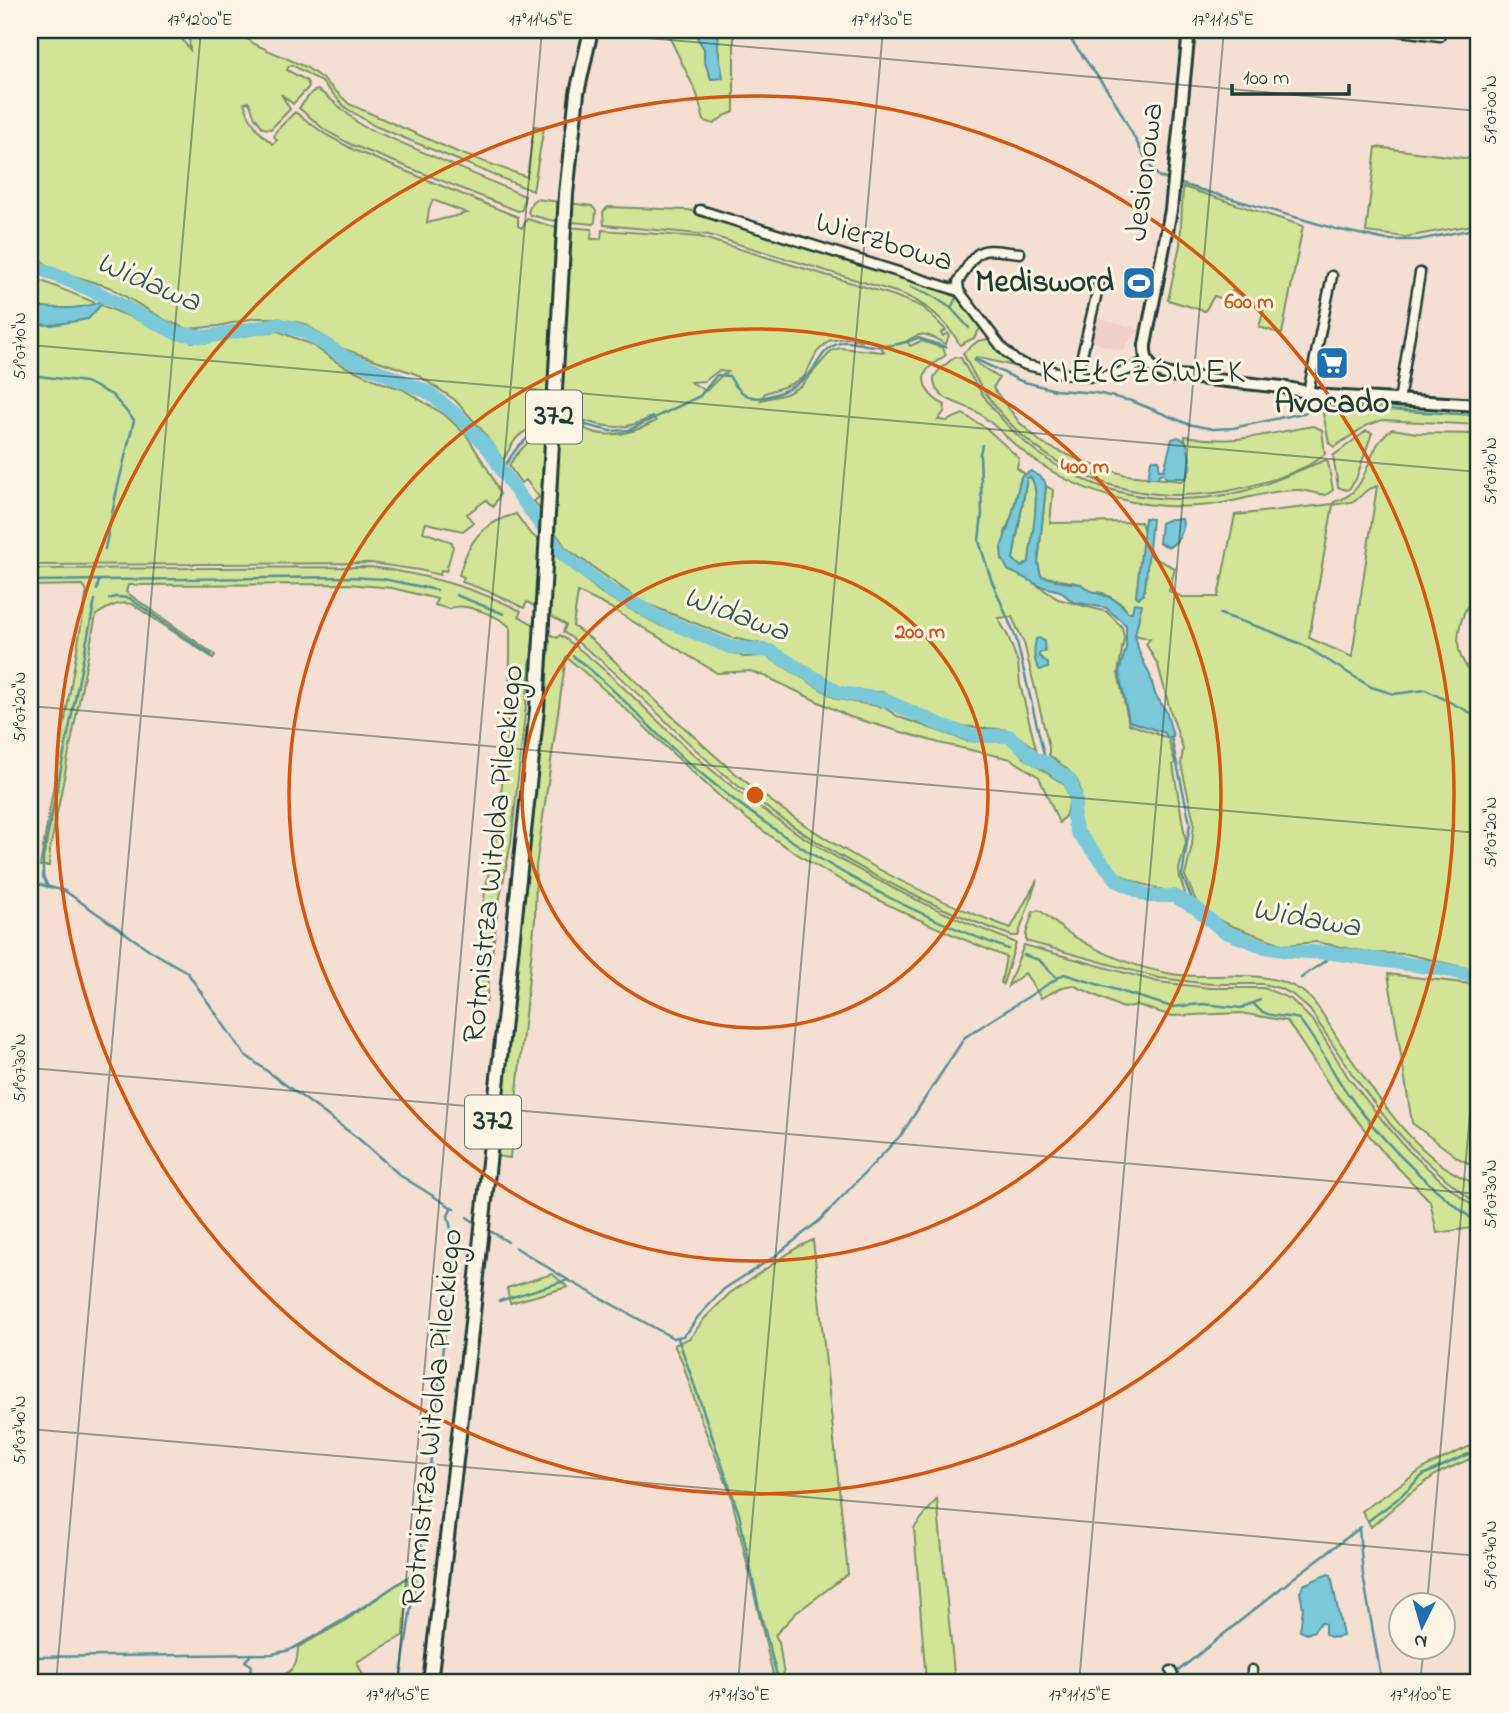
<svg xmlns="http://www.w3.org/2000/svg" width="1509" height="1713" font-family="'Indie Flower',sans-serif">
<style>
.built{fill:#f0cfc6}
.green{fill:#d3e498;stroke:#799066;stroke-width:2;fill-rule:evenodd}
.water{fill:#7ac8d8;stroke:#569096;stroke-width:2;fill-rule:evenodd}
.lines{fill:none;stroke-linecap:round;stroke-linejoin:round}
.stream{stroke:#569096;stroke-width:2.5}
.river{stroke:#7ac8d8;stroke-width:14}
.street-casing{stroke:#1f3d34;stroke-width:13}
.secondary-casing{stroke:#1f3d34;stroke-width:16}
.primary-casing{stroke:#1f3d34;stroke-width:18}
.street{stroke:#fcf5e5;stroke-width:8}
.secondary{stroke:#fcf5e5;stroke-width:10}
.primary{stroke:#fcf5e5;stroke-width:12}
.ticks{fill:none;stroke:#1f3d34;stroke-width:2;stroke-opacity:0.45}
.ring{fill:none;stroke:#d45610;stroke-width:3.5}
.labels{text-anchor:middle;dominant-baseline:central;stroke-width:6;stroke-linejoin:round;paint-order:stroke}
.shield{fill:#fcf5e5;stroke:#617469;stroke-width:2}
.shield-label{font-size:30px;font-weight:bold;fill:#1f3d34}
.street-label{font-size:32px;fill:#1f3d34;stroke:#fcf5e5}
.poi-label{font-size:32px;font-weight:bold;fill:#1f3d34;stroke:#fcf5e5;text-anchor:end}
.water-label{font-size:33px;font-style:italic;fill:#315955;stroke:#fcf5e5}
.quarter-label{font-size:35px;letter-spacing:2px;fill:#1f3d34;stroke:#fcf5e5}
.centre{fill:#d45610;stroke:#fcf5e5;stroke-width:3.5}
.ring-label{font-size:21px;text-anchor:middle;font-weight:bold;fill:#d45610;stroke:#fcf5e5;stroke-width:6;stroke-linejoin:round;paint-order:stroke}
.neatline{fill:none;stroke:#1f3d34;stroke-width:2.5}
.ticks-label{font-size:18px;text-anchor:middle;fill:#1f3d34}
</style>
<rect width="100%" height="100%" fill="#f5dfd3"/>
<filter id="ink" filterUnits="userSpaceOnUse"><feTurbulence type="fractalNoise" baseFrequency=".0143" numOctaves="2"/><feDisplacementMap in="SourceGraphic" scale="14" xChannelSelector="R" yChannelSelector="G"/><feConvolveMatrix kernelMatrix="1 2 1 2 8 2 1 2 1" color-interpolation-filters="sRGB"/></filter>
<g filter="url(#ink)">
<path class="built" d="M1094,317L1141,330L1126,344L1124,351L1088,341Z"/>
<g class="green">
<path d="M30,30H175L190,50L189,37L186,30H236L254,44L306,67L324,80L349,104L457,152L527,177L534,126L544,127L533,191L375,126L346,108L322,82L292,65L289,66L287,70L307,81L309,87L293,104L281,94L290,109L271,129L263,128L255,117L249,102L244,103C250,121 258,133 273,144L277,140L274,136L276,131L295,112L325,134L354,150L518,217V226L522,228L527,219L551,226L592,229L591,239H601L602,230L700,237L895,296L923,307L946,330L941,333L943,336L948,333L949,335L946,344C929,336 924,329 907,341L910,346L921,341L943,348L946,355C940,359 932,364 928,369C917,384 932,399 945,405L944,412L938,420L947,421L963,414L986,428L1019,458L1017,468L1026,475L1021,477L1012,515L1005,533L1008,570L1026,578L1058,599L1107,612L1122,627L1124,638L1118,673L1129,724L1168,738L1175,763L1173,765L1186,843L1179,869L1180,878L1187,899C1163,886 1136,888 1113,869C1106,862 1080,831 1078,821C1077,817 1080,810 1081,806C1083,776 1070,772 1049,755V747L1024,643L1012,617L998,618L1008,636L1018,663L1020,684L1036,749L1009,730L960,726L933,717L882,692L850,691L837,686L772,646L732,638L642,602L566,548L534,501L539,497L526,480L521,483L509,466C515,454 524,446 534,437L533,428C513,435 513,445 503,460L482,430L455,400L416,374L341,348L305,324L275,318H255L218,326L188,329L167,321L109,287L52,269L30,251ZM433,200L467,213L427,223L429,209ZM846,338L878,342L884,352L840,348L831,351L801,386L786,394L761,400L765,393L789,385L804,377L817,352L829,341ZM718,371L728,372L720,377L706,391L691,382L705,381ZM652,417L656,421C634,433 609,440 585,429V421C612,429 627,430 652,417Z"/>
<path d="M666,30H734V112L724,116L714,124L704,121L697,94Z"/>
<path d="M317,90C326,93 351,118 362,126L525,196L522,210L518,211L352,145L325,130L299,108L312,92Z"/>
<path d="M1376,147L1479,160V224L1405,237L1366,232Z"/>
<path d="M1183,187L1303,226L1282,334L1259,327L1265,306L1232,291L1230,301L1214,296L1205,311L1168,300L1180,245Z"/>
<path d="M536,199L592,206L596,211L595,222L593,224L550,220L530,215L528,212L532,202Z"/>
<path d="M608,207L689,210L930,285L959,298L981,327L974,338L960,345C946,320 928,305 902,294L709,235L604,225L603,212Z"/>
<path d="M30,273L39,280L192,342L278,331L312,345L340,364L380,382L402,389L445,415L467,436L490,473L500,494L493,507L486,500L467,514L473,523L463,531L426,523L423,532L452,542L453,547L446,571L441,570L440,575L419,570L371,563L30,565Z"/>
<path d="M989,339L1013,366L976,357L974,361L999,378L993,388L1020,423L1043,444L1089,464L1126,475L1182,481L1186,478L1185,436C1235,446 1266,433 1314,426L1322,430L1325,454C1305,471 1272,480 1247,487C1128,516 1014,466 963,353L978,341Z"/>
<path d="M955,357L961,358C1016,466 1116,517 1236,493C1268,486 1295,471 1326,460L1328,462L1333,490L1326,495C1317,494 1308,491 1300,490C1269,489 1240,502 1210,505C1145,512 1081,495 1029,456C1011,443 997,426 980,414C964,402 932,402 934,377L940,369Z"/>
<path d="M1322,400L1479,408V425L1382,420L1366,426L1334,447L1329,443L1321,403Z"/>
<path d="M1392,429L1417,433L1479,434V592C1463,605 1453,637 1461,657C1466,667 1473,677 1479,685V971L1407,954L1373,953L1316,942L1285,945L1232,926L1215,918L1196,901L1185,876L1192,845L1194,822L1181,764L1183,749L1170,710L1158,665L1146,644L1150,639L1135,635V625L1122,604L1103,593L1088,591L1081,584L1041,576L1038,563L1046,486L1053,490L1050,523L1141,522L1152,557L1175,568L1169,591L1182,597H1218L1235,515L1333,504L1334,502C1373,492 1363,448 1392,429ZM1377,486L1352,656V657L1309,638L1333,505L1355,501L1367,490Z"/>
<path d="M1366,431L1372,433L1356,479L1349,489L1346,490L1338,487L1333,456Z"/>
<path d="M1030,477C1043,489 1031,544 1029,563L1021,567L1013,559L1027,478Z"/>
<path d="M516,514L529,532L601,593L661,626L690,634L743,657L766,656L837,699L883,707L899,717L967,741H1006L1015,746L1023,757L1065,785L1070,801L1065,816L1059,823L1039,777L1011,759L939,743L850,717L767,677L750,671L717,673L609,607L578,592L573,626L591,639C639,683 685,731 735,773C816,840 912,893 1011,928L1037,880L1018,936H1012C904,897 801,841 714,766C663,722 619,669 563,632L566,625L527,602L524,608L493,593L462,582L464,577L459,575C468,541 482,523 516,514Z"/>
<path d="M371,567C424,574 473,587 521,611L519,616L557,638L560,635C614,672 656,723 707,766C798,844 903,899 1014,942L1016,943L1003,984L1001,983L1006,957C910,918 812,873 732,807C675,759 624,703 566,657L536,866L535,919L510,1158L496,1156L550,641L533,640L511,843L498,907L486,1003L476,1004C479,972 480,940 483,908C485,881 494,855 497,829C505,763 511,694 510,627C499,616 462,601 449,609L435,605L437,599L392,588L348,584L128,585L126,592L215,655L213,658L132,604C118,601 107,608 96,615L50,849L49,866H40L87,591L83,585L30,586V569Z"/>
<path d="M1039,910C1048,916 1056,924 1064,930C1097,952 1133,967 1172,974C1214,981 1264,966 1302,991C1319,1003 1329,1026 1340,1042C1374,1093 1419,1164 1479,1185V1206L1446,1179L1412,1148L1391,1125L1352,1074L1310,1010L1293,995L1282,989L1264,984H1210L1159,978L1026,941V934L1033,912Z"/>
<path d="M1024,945L1158,982L1210,988H1264L1291,999L1314,1022L1348,1077L1388,1127L1409,1151L1443,1182L1479,1211V1227L1437,1233L1430,1201L1382,1151L1334,1092L1287,1021L1240,1013L1172,1016L1137,1005L1123,1008L1073,985L1063,987L1041,998L1025,973L1008,986Z"/>
<path d="M1388,974L1479,985V1169L1458,1158L1412,1123Z"/>
<path d="M813,1240L848,1574L796,1613L775,1635L779,1642L785,1683H775L731,1495L701,1420L682,1361L674,1345L690,1338L705,1318L730,1293L798,1247Z"/>
<path d="M552,1274L568,1287L510,1303L507,1288Z"/>
<path d="M1479,1442V1455L1438,1473L1409,1494L1371,1527L1362,1511L1427,1466Z"/>
<path d="M937,1499L955,1683H926L925,1669L914,1528Z"/>
<path d="M408,1577L404,1635L357,1662L365,1680L360,1683H272C290,1669 297,1674 298,1647L342,1623Z"/>
</g>
<g class="water">
<path d="M693,30H719L718,47L723,78L711,79L704,60V49Z"/>
<path d="M107,298L88,319L52,325L30,324V306C56,308 83,312 107,298Z"/>
<path d="M1178,437L1186,441C1189,454 1194,466 1186,478H1166L1164,474H1159L1158,478H1148L1151,460H1159V470H1164L1172,439Z"/>
<path d="M1031,471L1044,480L1046,486L1038,563L1041,576L1063,582L1081,584C1095,598 1112,591 1128,612H1132L1134,603L1142,604L1135,635L1139,652L1150,675L1155,694L1166,711L1173,736L1167,738L1165,733L1129,721L1119,672L1126,648V625L1106,608L1073,602L1060,591L1040,586L1008,570L1002,559L1001,548L1012,515L1021,477ZM1030,477C1043,488 1030,544 1029,562L1021,567L1013,559L1027,478Z"/>
<path d="M1145,518L1152,519L1145,588L1143,595L1139,598L1136,596Z"/>
<path d="M1170,519H1182C1185,530 1179,542 1169,547L1159,543L1161,523Z"/>
<path d="M1039,638L1044,641L1045,652H1040L1039,656L1048,664V668L1040,670C1033,662 1034,648 1036,639Z"/>
<path d="M1328,1574L1331,1575L1343,1636C1337,1638 1330,1638 1325,1634V1624L1321,1622L1314,1631L1307,1634L1300,1631L1303,1608L1300,1592L1303,1585Z"/>
</g>
<g class="lines">
<g class="stream">
<path d="M1064,30L1113,98L1148,163L1158,176L1170,181"/>
<path d="M1181,184L1336,229L1387,240H1418L1479,228"/>
<path d="M911,287L931,295L951,308L957,296"/>
<path d="M951,308L969,328"/>
<path d="M975,359L1021,381L1055,390L1096,393L1132,401L1188,424L1213,429L1233,428L1331,407L1479,415"/>
<path d="M30,375L86,382L112,395L134,420L116,494"/>
<path d="M556,426L569,421L610,431L629,430L700,396L717,375L729,376C734,384 741,395 752,397C766,401 796,387 806,377C821,364 820,347 844,342C854,341 866,346 876,346C891,347 905,343 918,338L946,347"/>
<path d="M982,445L980,454L982,514L979,541L991,579L1016,638L1046,763"/>
<path d="M502,471C516,447 522,437 550,428"/>
<path d="M105,549L116,494"/>
<path d="M30,581L351,577L383,579L437,590"/>
<path d="M97,590L99,580"/>
<path d="M456,595L504,614"/>
<path d="M109,599L115,597L129,598L211,655"/>
<path d="M1220,614L1270,631L1303,645L1371,687L1394,694L1426,690L1479,717"/>
<path d="M573,656C616,688 650,730 690,764C784,845 892,907 1008,949"/>
<path d="M1171,737L1190,823L1182,876L1196,908"/>
<path d="M30,882L65,891L151,951L187,972L244,1054L359,1139L401,1176L454,1209"/>
<path d="M48,887L43,876V858L95,600"/>
<path d="M1024,955L1039,960L1057,978"/>
<path d="M1301,978L1325,961L1332,953"/>
<path d="M1254,1004C1266,1020 1282,1014 1299,1019C1316,1040 1328,1064 1343,1087C1378,1137 1422,1181 1471,1218"/>
<path d="M467,1217L474,1222"/>
<path d="M492,1232L508,1242"/>
<path d="M515,1247L568,1280L673,1338L683,1336L689,1330L697,1318L724,1289L774,1257L820,1220L901,1135L965,1037L1064,974L1172,1007L1203,1004L1241,1008L1260,1000"/>
<path d="M499,1301L568,1280"/>
<path d="M678,1338L739,1514L759,1609L779,1683"/>
<path d="M1368,1521L1396,1500L1423,1475L1479,1449"/>
<path d="M1359,1529L1363,1575L1382,1683"/>
<path d="M30,1657L272,1654L290,1650L343,1620L416,1572L419,1567L453,1255V1237L448,1216L452,1207"/>
<path d="M1178,1671L1296,1576L1361,1527"/>
<path d="M249,1683L251,1665L245,1661L250,1656"/>
<path d="M400,1683L416,1572"/>
<path d="M1161,1683L1169,1678"/>
</g>
<path class="river" d="M30,260L41,269L96,292L176,333L206,337L278,324L303,331L345,357L428,392L458,416L490,450L502,471L561,553L609,590L664,620L730,647L770,651L840,693L882,699L941,725L973,736H1009L1036,759L1046,763L1070,780L1076,800L1073,817L1077,832L1118,881L1148,896H1174L1196,908L1223,931L1265,947L1289,951L1332,953L1442,969L1479,977"/>
<defs>
<g id="street">
<path d="M1393,30L1440,36L1441,30"/>
<path d="M700,210L959,291L1003,349L1016,361L1026,365C1072,375 1102,387 1146,361"/>
<path d="M959,291L958,282C981,244 977,249 1020,253"/>
<path d="M1077,376L1099,284"/>
<path d="M1308,392L1332,276"/>
<path d="M1399,401L1420,273"/>
<path d="M1171,1671L1176,1683"/>
<path d="M1252,1683V1670"/>
</g>
<path id="secondary" d="M1189,30L1171,210L1145,345C1144,364 1152,371 1170,375L1282,387L1328,396L1479,405"/>
<path id="primary" d="M430,1683L471,1332L537,709L566,194L577,93L591,30"/>
</defs>
<use href="#street" class="street-casing"/>
<use href="#secondary" class="secondary-casing"/>
<use href="#primary" class="primary-casing"/>
<use href="#street" class="street"/>
<use href="#secondary" class="secondary"/>
<use href="#primary" class="primary"/>
</g>
</g>
<path class="ticks" d="M556,30L1479,111M30,345L1479,472M30,706L1479,833M30,1068L1479,1194M30,1429L1479,1556M1427,1604L1479,1010M56,1683L201,30M397,1683L542,30M738,1683L883,30M1079,1683L1224,30M1420,1683L1424,1646"/>
<g class="ring">
<circle cx="755" cy="795" r="233"/>
<circle cx="755" cy="795" r="466"/>
<circle cx="755" cy="795" r="699"/>
</g>
<defs>
<symbol id="stadium-square" viewBox="-11 -11 22 22"><rect x="-9" y="-9" width="18" height="18" rx="4" fill="#1f6fb2" stroke="#fcf5e5"/><path d="M0-5a6.5 5 0 1 0 0 10a6.5 5 0 1 0 0-10ZM-3.5-1.8h7v3.6h-7Z" fill="#fff"/></symbol>
<symbol id="supermarket-square" viewBox="-11 -11 22 22"><rect x="-9" y="-9" width="18" height="18" rx="4" fill="#1f6fb2" stroke="#fcf5e5"/><path d="M-6-5.5h2.5l.6 2H6L4.5 2H-2.5L-4.4-4H-6ZM-1.5 3.2a1.3 1.3 0 1 0 .1 0ZM3 3.2a1.3 1.3 0 1 0 .1 0Z" fill="#fff"/></symbol>
</defs>
<g fill-rule="evenodd">
<use href="#stadium-square" x="1120" y="264" width="38" height="38"/>
<use href="#supermarket-square" x="1313" y="344" width="38" height="38"/>
</g>
<g class="labels">
<g class="shield">
<rect x="526" y="390.5" width="56" height="53" rx="5"/>
<rect x="465" y="1095.5" width="56" height="53" rx="5"/>
</g>
<g class="shield-label">
<text x="554" y="417">372</text>
<text x="493" y="1122">372</text>
</g>
<g class="street-label">
<text transform="translate(1146 172) rotate(-83)">Jesionowa</text>
<text transform="translate(884 243) rotate(17)">Wierzbowa</text>
<text transform="translate(495 854) rotate(-84)">Rotmistrza Witolda Pileckiego</text>
<text transform="translate(434 1418) rotate(-84)">Rotmistrza Witolda Pileckiego</text>
</g>
<g class="poi-label">
<text x="1114" y="283">Medisword</text>
<text x="1332" y="404" text-anchor="middle">Avocado</text>
</g>
<g class="water-label">
<text transform="translate(148 283) rotate(23)">Widawa</text>
<text transform="translate(736 615) rotate(20)">Widawa</text>
<text transform="translate(1306 919) rotate(10)">Widawa</text>
</g>
<g class="quarter-label">
<text x="1144" y="373">KIEŁCZÓWEK</text>
</g>
</g>
<circle cx="755" cy="795" r="10" class="centre"/>
<g class="ring-label">
<text x="1249" y="308">600 m</text>
<text x="1085" y="473">400 m</text>
<text x="920" y="638">200 m</text>
</g>
<rect width="1509" height="1713" fill="none" stroke="#fcf5e5" stroke-width="77"/>
<g transform="translate(1422 1626) rotate(185)"><circle r="33" fill="#fcf5e5" stroke="#a4ab9e" stroke-width="2"/>
<path d="M0-5L12 26L0 18L-12 26Z" fill="#1f6fb2"/>
<text y="-10" font-size="19" font-weight="bold" text-anchor="middle" fill="#1f3d34">N</text>
</g>
<path d="M1232 84v10h117v-10" fill="none" stroke="#1f3d34" stroke-width="3.5"/>
<text x="1243" y="84" font-size="21" fill="#1f3d34" stroke="#fcf5e5" stroke-width="5" paint-order="stroke">100 m</text>
<rect x="38" y="38" width="1432" height="1636" class="neatline"/>
<g class="ticks-label">
<text x="200" y="25">17°12'00"E</text>
<text x="541" y="25">17°11'45"E</text>
<text x="882" y="25">17°11'30"E</text>
<text x="1223" y="25">17°11'15"E</text>
<text transform="translate(1490 110) rotate(-90)" y="6">51°07'00"N</text>
<text transform="translate(19 346) rotate(-90)" y="6">51°07'10"N</text>
<text transform="translate(1490 471) rotate(-90)" y="6">51°07'10"N</text>
<text transform="translate(19 707) rotate(-90)" y="6">51°07'20"N</text>
<text transform="translate(1490 832) rotate(-90)" y="6">51°07'20"N</text>
<text transform="translate(19 1068) rotate(-90)" y="6">51°07'30"N</text>
<text transform="translate(1490 1194) rotate(-90)" y="6">51°07'30"N</text>
<text transform="translate(19 1430) rotate(-90)" y="6">51°07'40"N</text>
<text transform="translate(1490 1555) rotate(-90)" y="6">51°07'40"N</text>
<text x="398" y="1700">17°11'45"E</text>
<text x="739" y="1700">17°11'30"E</text>
<text x="1080" y="1700">17°11'15"E</text>
<text x="1421" y="1700">17°11'00"E</text>
</g>
</svg>
